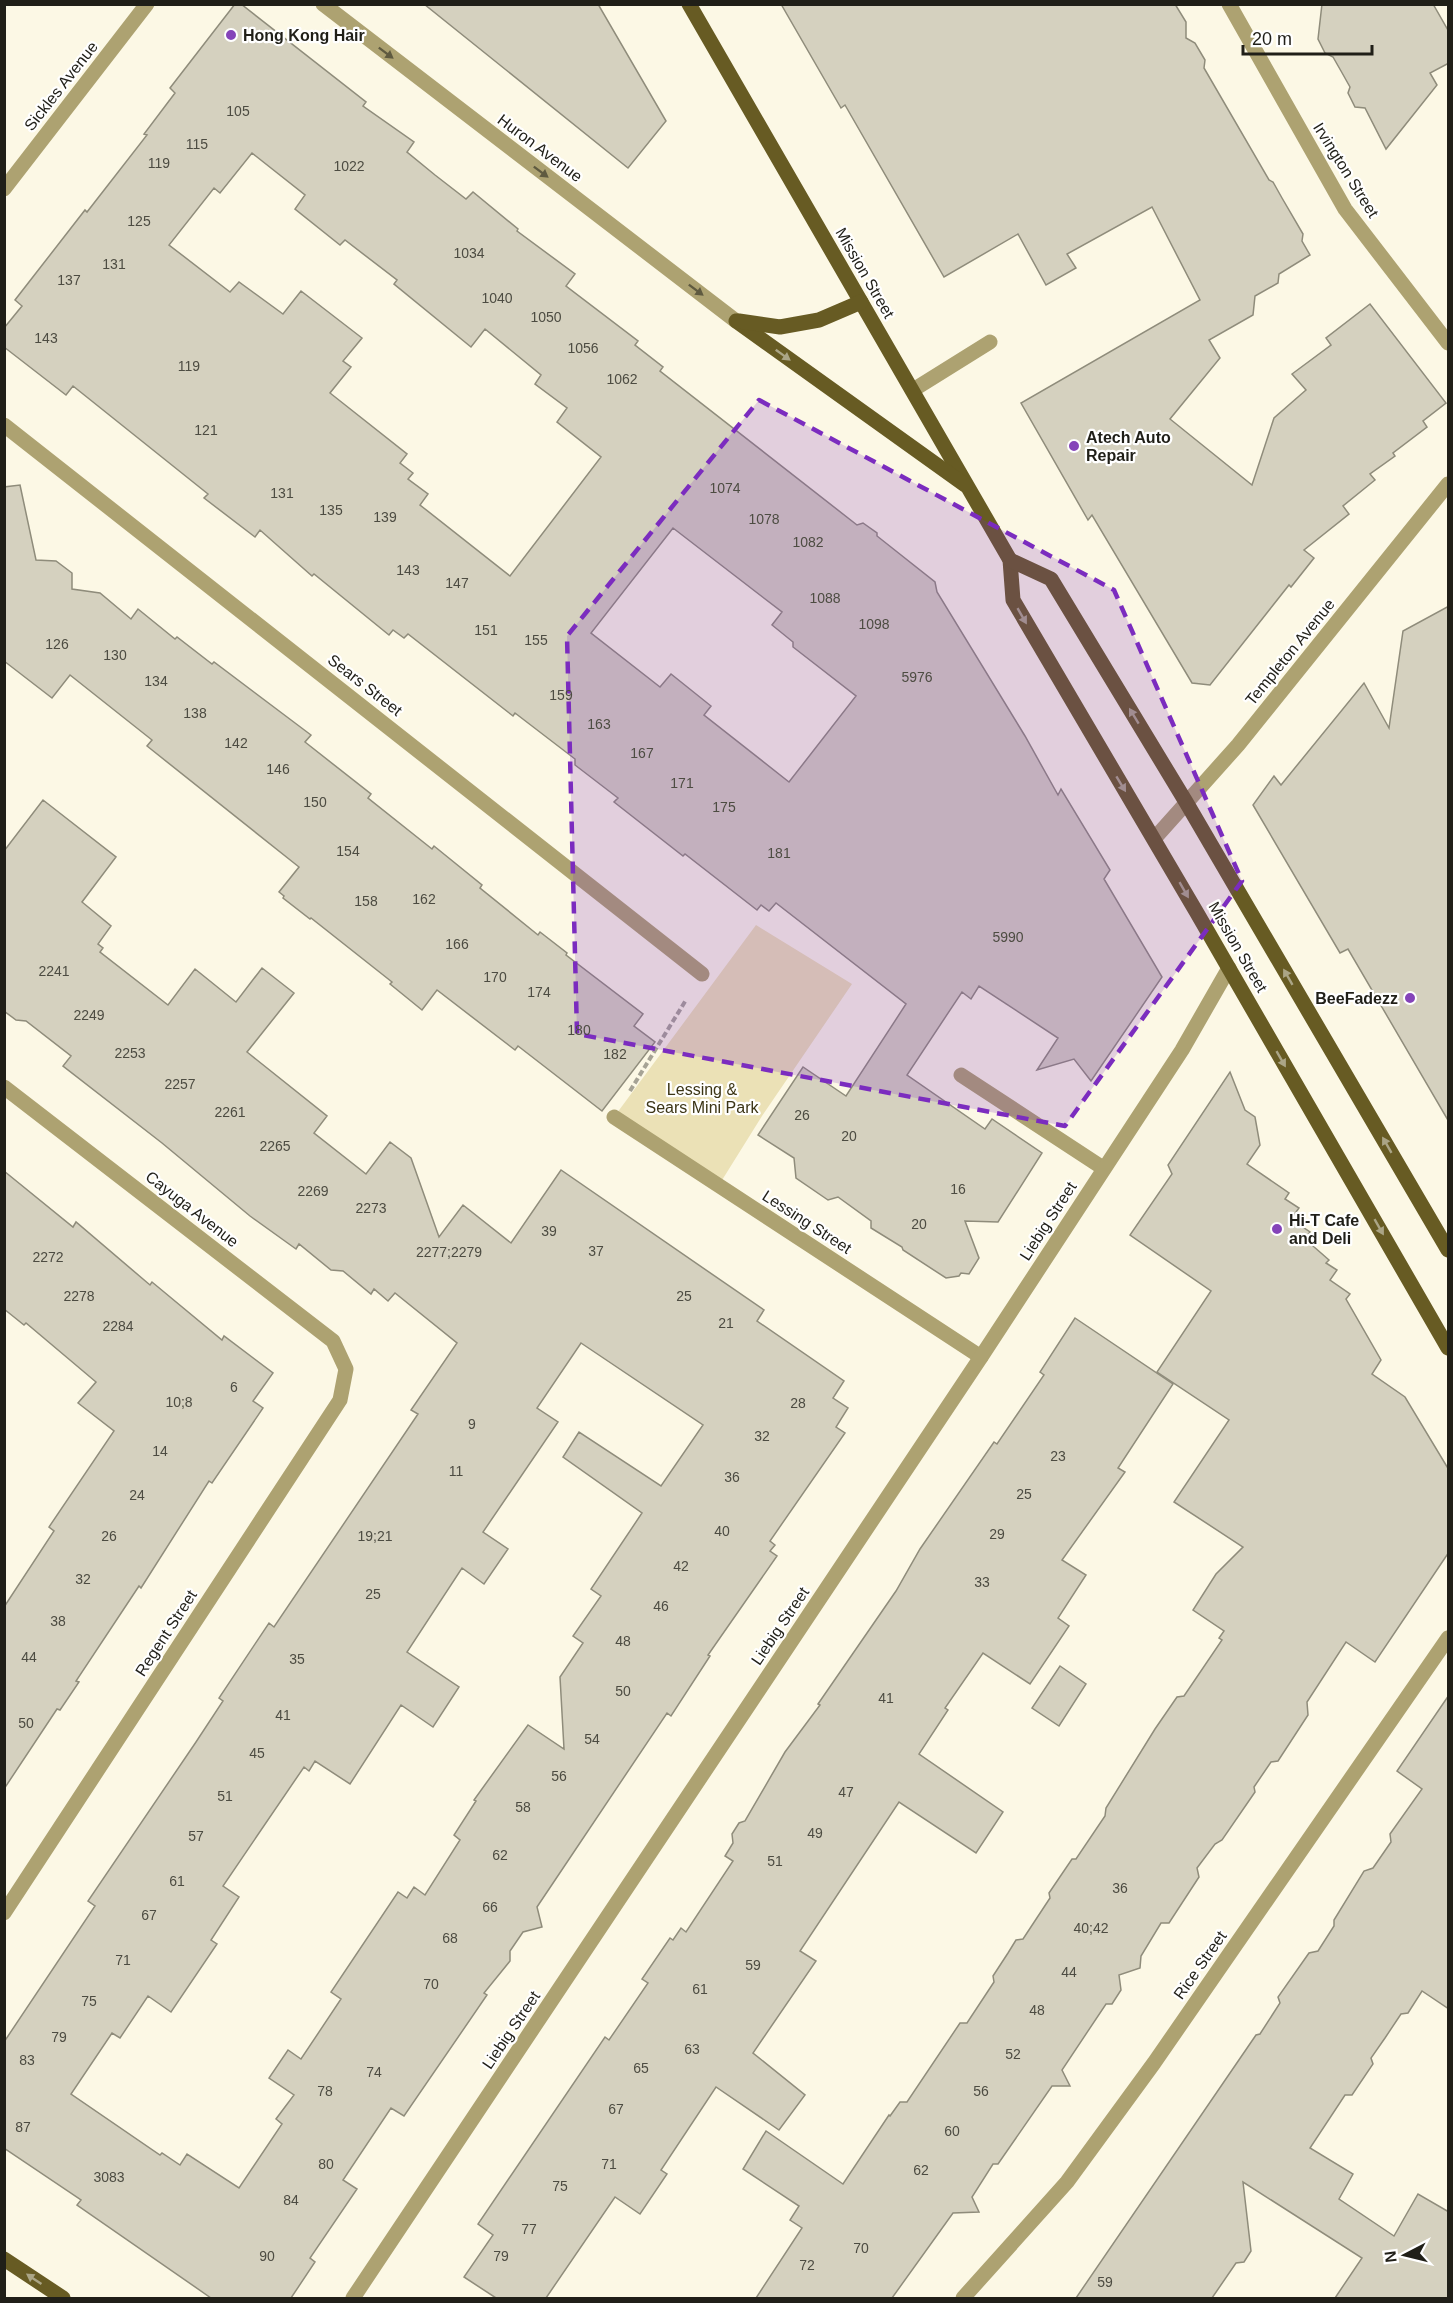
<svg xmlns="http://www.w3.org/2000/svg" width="1453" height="2303" font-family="Helvetica,sans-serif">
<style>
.green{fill:#ebe1b6}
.building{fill:#d5d1bf;stroke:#8f8c7b;stroke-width:1.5;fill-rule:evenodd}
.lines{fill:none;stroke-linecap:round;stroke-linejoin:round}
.path{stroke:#a6a395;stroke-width:4;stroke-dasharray:6 3;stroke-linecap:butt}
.minor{stroke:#ada271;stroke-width:15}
.major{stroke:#675b23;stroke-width:15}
.oneway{fill:#5f5a40}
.oneway2{fill:#aba586}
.marked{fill:#7b2cbf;fill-opacity:0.2;stroke:#7b2cbf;stroke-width:4.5;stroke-dasharray:12 8;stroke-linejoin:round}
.poi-dot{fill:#8544b9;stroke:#fff;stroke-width:2}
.labels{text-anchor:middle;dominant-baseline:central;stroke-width:4.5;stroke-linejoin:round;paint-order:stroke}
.number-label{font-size:14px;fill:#4d4c42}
.poi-label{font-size:16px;font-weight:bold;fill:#201f18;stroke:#fff;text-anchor:start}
.street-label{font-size:16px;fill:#201f18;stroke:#fff}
.park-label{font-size:16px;fill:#3c3516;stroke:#fff}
</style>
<rect width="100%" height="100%" fill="#fcf8e5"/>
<path class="green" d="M756,925L852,984L762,1116L719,1185L614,1117Z"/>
<g class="building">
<path d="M235,4H241L366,102L363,106L414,142L407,152L435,175L466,199L473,192L518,229L517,231L575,274L566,286L638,341L635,345L663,367L660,371L857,525L863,523L877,533V536L935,582L937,592L1025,736L1058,795L1061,789L1110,870L1104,879L1162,977L1091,1081L1074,1059L1037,1070L1058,1038L979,986L971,999L962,992L907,1075L985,1129L992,1119L1042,1153L998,1222L965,1221L979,1258L969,1274L961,1273L959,1276L946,1278L903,1250L902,1247L871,1228V1221L838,1197L828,1200L796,1178L794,1158L758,1135L803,1067L846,1096L906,1004L776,903L769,911L761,905L757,910L685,854L683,856L614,802L618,798L575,765V759L515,713L513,716L408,634L404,638L393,630L389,635L314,574L312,576L260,530L255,537L204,498L208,494L73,386L66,395L4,347V328L22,306L15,300L85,210L87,212L147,135L144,134L175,93L170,88ZM252,153L305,195L295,209L340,245L345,240L397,280L394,284L471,347L485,329L541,375L535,384L567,408L557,422L601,457L510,576L420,505L428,494L408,479L413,473L400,463L407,454L330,393L351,367L343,361L362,338L301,291L283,314L239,282L230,292L169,245L214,188L220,193ZM673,528L782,612L772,625L793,642V647L856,696L789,782L704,715L711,706L671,674L660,687L591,633Z"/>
<path d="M424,4H598L666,121L628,168Z"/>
<path d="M781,4H1175L1186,22V38L1195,43L1205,60L1204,68L1269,180L1273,182L1282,198L1303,234L1302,241L1310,255L1279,274L1278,283L1255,296L1253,315L1209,340L1220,358L1170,419L1252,485L1274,418L1306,390L1292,374L1331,345L1326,338L1370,304L1446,403L1423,421L1427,427L1393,453L1395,456L1370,474L1375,480L1343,506L1349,514L1304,550L1314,558L1291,587L1289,585L1210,685L1192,683L1092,515L1088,520L1021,403L1200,300L1152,207L1067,254L1076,268L1046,285L1018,234L944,277L845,105L841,108Z"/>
<path d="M1322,4H1433L1449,32V63L1430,73L1437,85L1386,149L1365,108L1355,107L1348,93L1350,87L1341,71L1333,57L1325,53L1318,39Z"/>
<path d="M20,485L36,560L56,561L72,573V589L100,593L131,619L138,609L175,639L177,637L212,664L214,662L311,735L305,742L371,794L368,798L432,849L434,846L482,885L480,888L538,935L540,932L567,953L566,955L643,1014L634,1026L655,1042L602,1111L518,1046L515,1050L437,990L422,1010L390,984L392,982L311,918L310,919L283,898L284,896L279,892L299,867L147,746L152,740L70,675L52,698L4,661V487Z"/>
<path d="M1449,606V1122L1348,949L1340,953L1253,805L1274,776L1281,785L1364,683L1389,728L1403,631Z"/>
<path d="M43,800L116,857L82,902L111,926L98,944L103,948L100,952L168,1005L195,969L236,1002L262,968L294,993L247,1052L327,1116L314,1133L366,1174L390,1142L411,1158L439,1237L463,1205L511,1243L561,1170L764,1310L757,1321L844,1381L833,1398L848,1408L836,1427L845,1433L770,1541L775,1545L770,1551L777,1556L708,1655L710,1656L671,1716L667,1713L537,1907L542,1927L523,1932L510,1951V1961L484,1993L487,1995L404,2116L391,2108L343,2180L357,2189L310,2258L315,2262L291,2298H211L77,2205L81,2200L4,2148V2042L95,1906L88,1901L196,1742L223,1701L219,1698L269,1623L274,1627L418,1414L411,1410L457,1343L395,1293L388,1301L374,1289L371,1294L343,1271L331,1270L299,1244L296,1249L250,1216L162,1143L63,1066L71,1056L26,1021L16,1020L4,1011V851ZM581,1343L703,1425L661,1486L579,1432L563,1457L642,1513L591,1589L601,1596L573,1636L583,1643L560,1677L564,1749L528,1725L474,1800L476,1801L454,1835L460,1840L425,1895L414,1887L407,1898L398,1892L331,1992L341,1999L301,2059L288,2050L269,2078L294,2095L276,2119L282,2124L239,2188L187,2154L180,2165L162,2153L160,2155L71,2094L112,2033L120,2038L148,1996L171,2012L217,1944L211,1940L239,1897L223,1886L304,1767L309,1771L315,1761L350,1784L401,1705L433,1727L459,1687L407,1652L462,1568L484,1584L508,1549L483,1532L558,1422L537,1408Z"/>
<path d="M1230,1072L1245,1110L1255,1117L1260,1145L1247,1164L1289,1193L1285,1199L1299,1208L1291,1219L1310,1232L1305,1239L1329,1260L1326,1263L1337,1270L1330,1280L1350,1294L1346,1299L1381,1360L1372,1374L1405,1397L1449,1470V1552L1375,1662L1346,1642L1307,1702L1308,1715L1278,1761L1271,1762L1254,1787L1255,1792L1222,1840L1215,1844L1197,1868L1199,1877L1169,1923H1161L1141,1956L1140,1968L1119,1975L1121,1990L1112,2004H1106L1062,2070L1070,2086H1052L998,2164H993L972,2197L979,2212L953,2213L892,2298H756L802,2228L790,2220L799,2206L743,2169L766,2131L843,2184L889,2115L890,2116L900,2102H907L960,2023H967L994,1982L993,1976L1008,1953L1016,1940L1023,1939L1050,1898L1049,1893L1072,1859H1076L1105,1816L1106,1808L1155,1729L1177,1697L1184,1696L1222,1640L1219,1638L1224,1631L1193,1610L1216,1574L1243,1547L1174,1502L1229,1420L1157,1372L1211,1291L1130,1235L1172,1174L1168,1165Z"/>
<path d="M4,1171L73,1227L76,1222L150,1285L152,1282L222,1340L224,1336L273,1373L253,1401L263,1408L212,1483L209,1481L141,1588L139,1586L76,1681L79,1682L60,1710L57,1709L4,1789V1607L54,1531L49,1527L114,1431L78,1403L96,1382L26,1323L24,1325L4,1309Z"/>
<path d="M1075,1318L1173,1384L1118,1468L1125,1472L1062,1560L1086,1575L1058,1618L1069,1626L1030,1684L983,1653L945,1708L948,1710L919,1754L1003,1812L976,1853L899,1802L800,1951L816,1961L753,2053L805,2095L779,2130L716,2087L661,2170L667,2174L640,2214L615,2197L546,2298H496L464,2277L493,2235L478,2224L605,2037L609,2040L648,1983L642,1979L670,1938L673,1940L681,1928L686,1932L733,1861L725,1856L733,1843L732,1834L739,1823L745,1821L785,1752L820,1705L818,1704L896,1591L920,1549L994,1442L997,1444L1044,1375L1040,1372Z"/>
<path d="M1060,1666L1086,1684L1059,1726L1032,1708Z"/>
<path d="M1449,1695V2009L1422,1991L1408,2013L1401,2014L1385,2038L1371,2058L1373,2064L1352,2095H1345L1310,2148L1353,2174L1339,2199L1394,2236L1418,2194L1449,2212V2298H1335L1362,2258L1243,2182L1251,2251L1244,2262L1236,2263L1212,2298H1076L1256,2035L1260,2034L1280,2003L1278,1997L1309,1953L1318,1951L1334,1926V1920L1364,1871L1373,1868L1391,1842L1390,1834L1422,1789L1397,1771Z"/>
</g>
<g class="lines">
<path class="path" d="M630,1091L686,1000"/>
<g class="minor">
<path d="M323,4L736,321"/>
<path d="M1229,4L1345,209L1448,343"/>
<path d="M4,189L147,4"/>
<path d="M913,390L990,342"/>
<path d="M4,425L702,974"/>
<path d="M1154,839L1238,745L1448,484"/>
<path d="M961,1075L1103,1168"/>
<path d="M4,1087L333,1341L346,1369L340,1400L4,1913"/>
<path d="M614,1117L981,1357"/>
<path d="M353,2298L981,1357L1182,1050L1229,968"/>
<path d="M963,2298L1067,2182L1154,2063L1448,1638"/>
</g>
<g class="major">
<path d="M689,4L1010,560L1013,600L1197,913L1448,1348"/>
<path d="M736,321L965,485"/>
<path d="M739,321L780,327L819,320L861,302"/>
<path d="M1010,560L1051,579L1186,802L1448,1250"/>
<path d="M4,2259L63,2298"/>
</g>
</g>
<defs><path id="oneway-solid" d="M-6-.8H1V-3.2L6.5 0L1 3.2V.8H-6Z" transform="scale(1.5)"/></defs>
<g class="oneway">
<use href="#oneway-solid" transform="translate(386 53) rotate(37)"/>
<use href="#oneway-solid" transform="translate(541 172) rotate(37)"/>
<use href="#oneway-solid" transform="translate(696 290) rotate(37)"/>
</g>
<g class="oneway2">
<use href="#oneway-solid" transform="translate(783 355) rotate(36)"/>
<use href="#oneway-solid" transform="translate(1022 616) rotate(60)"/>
<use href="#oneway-solid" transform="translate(1134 716) rotate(-121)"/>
<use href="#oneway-solid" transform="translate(1121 784) rotate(59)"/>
<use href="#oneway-solid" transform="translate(1184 890) rotate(60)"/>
<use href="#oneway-solid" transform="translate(1288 977) rotate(-120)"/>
<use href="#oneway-solid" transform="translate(1281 1059) rotate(60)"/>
<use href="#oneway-solid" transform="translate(1387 1145) rotate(-120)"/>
<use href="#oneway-solid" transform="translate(1379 1227) rotate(60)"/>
<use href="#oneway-solid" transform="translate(34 2279) rotate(-146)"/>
</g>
<path class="marked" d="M759,400L1114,590L1242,881L1065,1126L577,1034L567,636Z"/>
<g class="poi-dot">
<circle cx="231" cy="35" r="6"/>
<circle cx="1074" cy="446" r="6"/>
<circle cx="1410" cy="998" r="6"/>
<circle cx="1277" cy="1229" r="6"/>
</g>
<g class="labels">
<g class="number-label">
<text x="238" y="111">105</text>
<text x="197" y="144">115</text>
<text x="159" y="163">119</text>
<text x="349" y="166">1022</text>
<text x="139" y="221">125</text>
<text x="469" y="253">1034</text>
<text x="114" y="264">131</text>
<text x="69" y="280">137</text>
<text x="497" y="298">1040</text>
<text x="546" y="317">1050</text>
<text x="46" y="338">143</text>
<text x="583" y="348">1056</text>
<text x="189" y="366">119</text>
<text x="622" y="379">1062</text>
<text x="206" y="430">121</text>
<text x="725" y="488">1074</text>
<text x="282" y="493">131</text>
<text x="331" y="510">135</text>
<text x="385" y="517">139</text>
<text x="764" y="519">1078</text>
<text x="808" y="542">1082</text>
<text x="408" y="570">143</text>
<text x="457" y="583">147</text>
<text x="825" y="598">1088</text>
<text x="874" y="624">1098</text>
<text x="486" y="630">151</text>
<text x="536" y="640">155</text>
<text x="57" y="644">126</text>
<text x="115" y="655">130</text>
<text x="917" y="677">5976</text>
<text x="156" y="681">134</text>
<text x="561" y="695">159</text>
<text x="195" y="713">138</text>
<text x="599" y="724">163</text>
<text x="236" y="743">142</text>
<text x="642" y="753">167</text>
<text x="278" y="769">146</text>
<text x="682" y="783">171</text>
<text x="315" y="802">150</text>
<text x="724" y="807">175</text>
<text x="348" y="851">154</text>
<text x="779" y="853">181</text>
<text x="424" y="899">162</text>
<text x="366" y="901">158</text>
<text x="1008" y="937">5990</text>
<text x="457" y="944">166</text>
<text x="54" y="971">2241</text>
<text x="495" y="977">170</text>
<text x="539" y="992">174</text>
<text x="89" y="1015">2249</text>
<text x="579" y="1030">180</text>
<text x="130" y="1053">2253</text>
<text x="615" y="1054">182</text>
<text x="180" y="1084">2257</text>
<text x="230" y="1112">2261</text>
<text x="802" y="1115">26</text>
<text x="849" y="1136">20</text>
<text x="275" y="1146">2265</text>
<text x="958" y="1189">16</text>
<text x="313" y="1191">2269</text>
<text x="371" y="1208">2273</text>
<text x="919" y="1224">20</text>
<text x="549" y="1231">39</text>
<text x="596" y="1251">37</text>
<text x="449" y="1252">2277;2279</text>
<text x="48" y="1257">2272</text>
<text x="79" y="1296">2278</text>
<text x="684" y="1296">25</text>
<text x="726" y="1323">21</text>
<text x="118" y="1326">2284</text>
<text x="234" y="1387">6</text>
<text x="179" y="1402">10;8</text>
<text x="798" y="1403">28</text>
<text x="472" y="1424">9</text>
<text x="762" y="1436">32</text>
<text x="160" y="1451">14</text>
<text x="1058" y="1456">23</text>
<text x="456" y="1471">11</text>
<text x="732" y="1477">36</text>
<text x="1024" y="1494">25</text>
<text x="137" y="1495">24</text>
<text x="722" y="1531">40</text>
<text x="997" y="1534">29</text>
<text x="109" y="1536">26</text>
<text x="375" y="1536">19;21</text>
<text x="681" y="1566">42</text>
<text x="83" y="1579">32</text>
<text x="982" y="1582">33</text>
<text x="373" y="1594">25</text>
<text x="661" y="1606">46</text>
<text x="58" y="1621">38</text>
<text x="623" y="1641">48</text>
<text x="29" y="1657">44</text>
<text x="297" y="1659">35</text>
<text x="623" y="1691">50</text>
<text x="886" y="1698">41</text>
<text x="283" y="1715">41</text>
<text x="26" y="1723">50</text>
<text x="592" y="1739">54</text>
<text x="257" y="1753">45</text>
<text x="559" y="1776">56</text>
<text x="846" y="1792">47</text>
<text x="225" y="1796">51</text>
<text x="523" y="1807">58</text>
<text x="815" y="1833">49</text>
<text x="196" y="1836">57</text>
<text x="500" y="1855">62</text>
<text x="775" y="1861">51</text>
<text x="177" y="1881">61</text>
<text x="1120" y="1888">36</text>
<text x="490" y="1907">66</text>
<text x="149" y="1915">67</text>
<text x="1091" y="1928">40;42</text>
<text x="450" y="1938">68</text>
<text x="123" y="1960">71</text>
<text x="753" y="1965">59</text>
<text x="1069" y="1972">44</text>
<text x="431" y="1984">70</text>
<text x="700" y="1989">61</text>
<text x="89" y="2001">75</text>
<text x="1037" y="2010">48</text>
<text x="59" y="2037">79</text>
<text x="692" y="2049">63</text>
<text x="1013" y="2054">52</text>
<text x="27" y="2060">83</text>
<text x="641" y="2068">65</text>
<text x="374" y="2072">74</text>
<text x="325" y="2091">78</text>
<text x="981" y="2091">56</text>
<text x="616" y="2109">67</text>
<text x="23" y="2127">87</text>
<text x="952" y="2131">60</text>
<text x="326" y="2164">80</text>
<text x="609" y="2164">71</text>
<text x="921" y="2170">62</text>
<text x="109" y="2177">3083</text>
<text x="560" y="2186">75</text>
<text x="291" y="2200">84</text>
<text x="529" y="2229">77</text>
<text x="861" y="2248">70</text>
<text x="267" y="2256">90</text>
<text x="501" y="2256">79</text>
<text x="807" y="2265">72</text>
<text x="1105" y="2282">59</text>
</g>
<g class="poi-label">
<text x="243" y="35">Hong Kong Hair</text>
<text x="1086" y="437">Atech Auto<tspan x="1086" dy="18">Repair</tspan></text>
<text x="1398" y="998" text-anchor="end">BeeFadezz</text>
<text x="1289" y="1220">Hi-T Cafe<tspan x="1289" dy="18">and Deli</tspan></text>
</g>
<g class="street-label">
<text transform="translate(61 86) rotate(-52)">Sickles Avenue</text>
<text transform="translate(540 148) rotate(37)">Huron Avenue</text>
<text transform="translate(1346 170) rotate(58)">Irvington Street</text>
<text transform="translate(865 273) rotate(60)">Mission Street</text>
<text transform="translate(1290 652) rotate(-51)">Templeton Avenue</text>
<text transform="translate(365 685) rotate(38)">Sears Street</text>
<text transform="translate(1238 947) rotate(60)">Mission Street</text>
<text transform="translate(192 1209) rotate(38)">Cayuga Avenue</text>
<text transform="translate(1048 1221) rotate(-57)">Liebig Street</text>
<text transform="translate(807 1222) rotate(33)">Lessing Street</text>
<text transform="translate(780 1626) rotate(-56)">Liebig Street</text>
<text transform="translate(166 1633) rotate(-57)">Regent Street</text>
<text transform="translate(1200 1965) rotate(-55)">Rice Street</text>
<text transform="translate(511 2030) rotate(-56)">Liebig Street</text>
</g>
<g class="park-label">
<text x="702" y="1089">Lessing &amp;<tspan x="702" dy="18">Sears Mini Park</tspan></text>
</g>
</g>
<rect width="1453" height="2303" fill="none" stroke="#201f18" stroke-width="12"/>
<g transform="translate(1405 2255) rotate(263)" stroke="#ffffff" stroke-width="4.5" paint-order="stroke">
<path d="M0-4.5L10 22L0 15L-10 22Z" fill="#201f18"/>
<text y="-9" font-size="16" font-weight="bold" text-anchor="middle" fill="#201f18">N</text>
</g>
<path d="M1243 45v9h129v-9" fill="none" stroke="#201f18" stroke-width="3"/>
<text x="1252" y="45" font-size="18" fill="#201f18" stroke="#ffffff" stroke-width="4.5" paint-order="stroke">20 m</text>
</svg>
